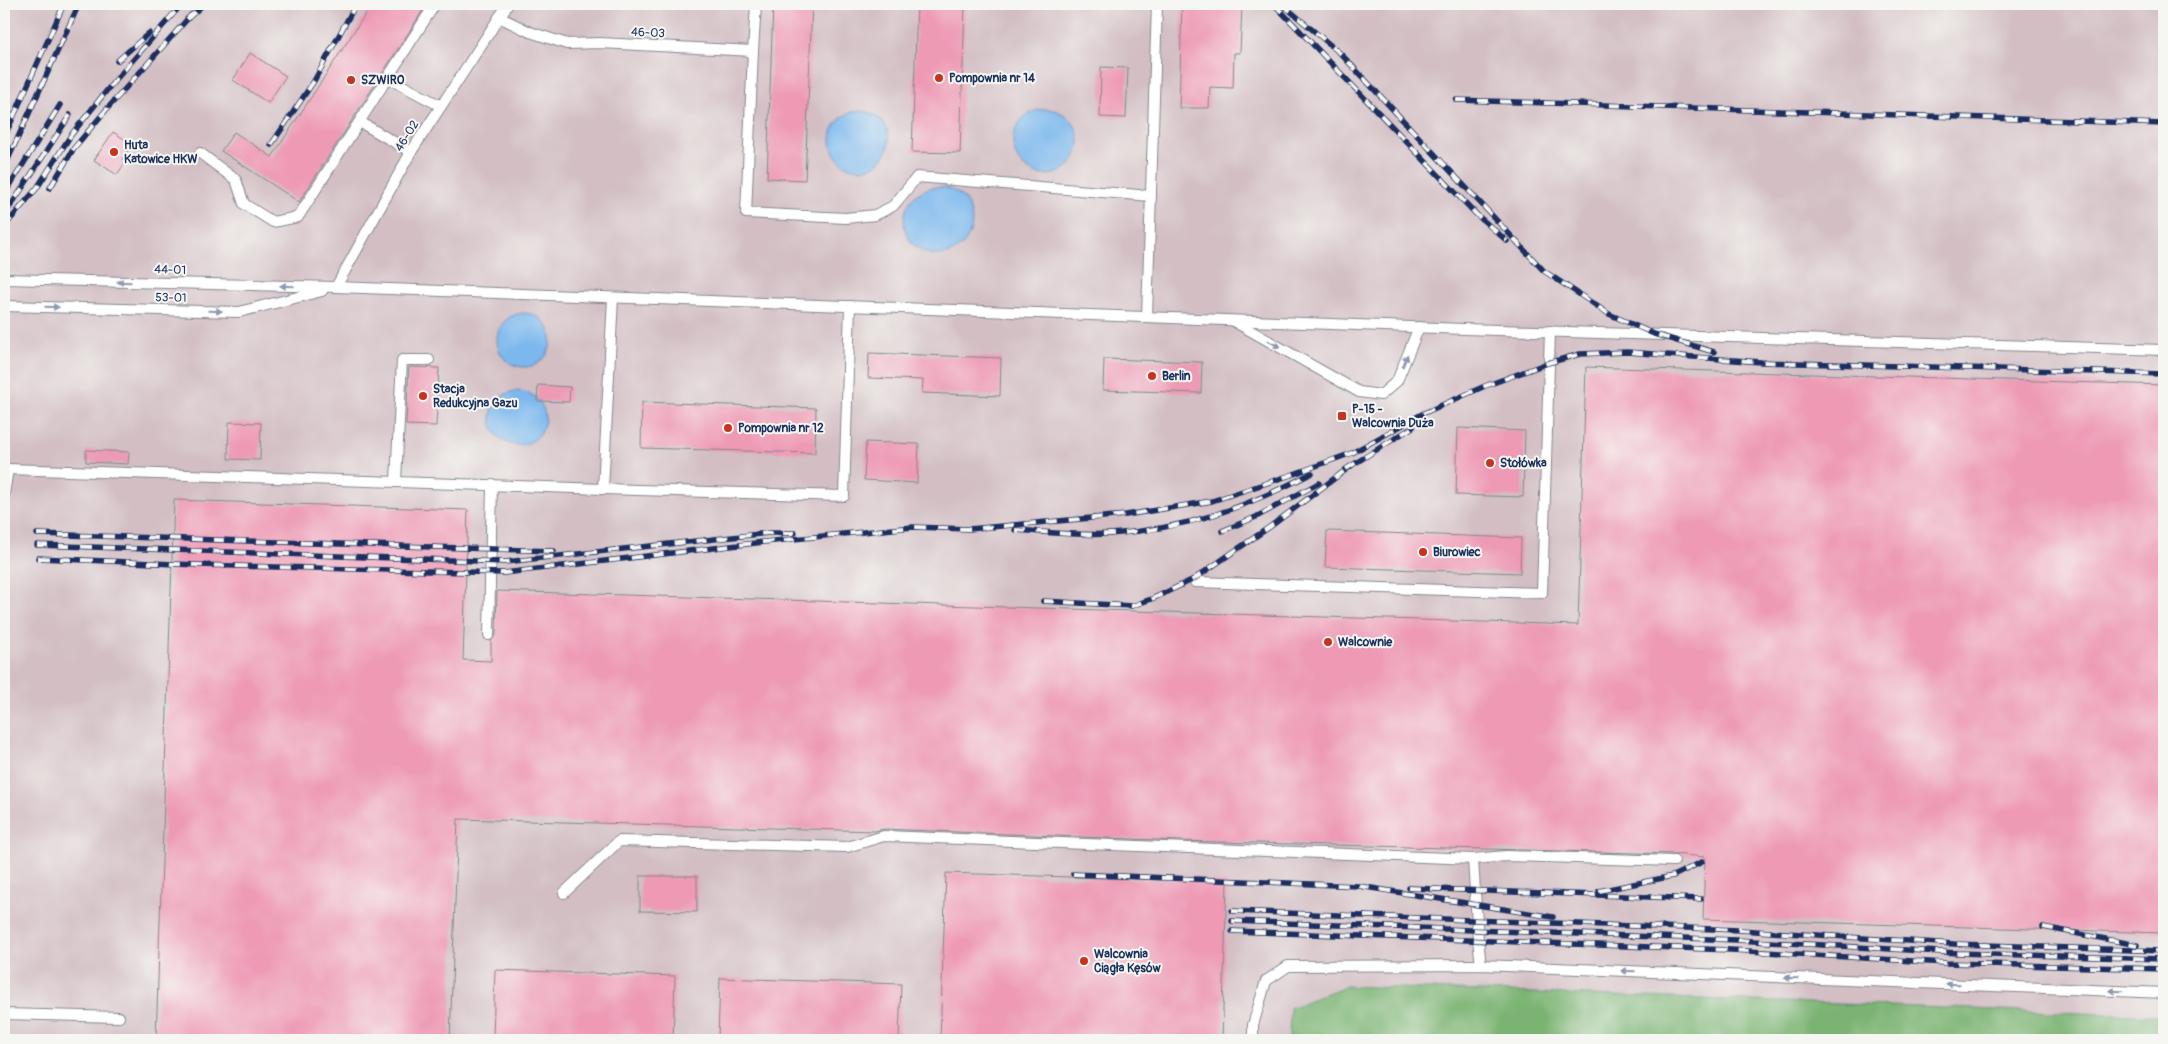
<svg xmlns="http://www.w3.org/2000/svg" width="2168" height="1044" font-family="Pangolin,sans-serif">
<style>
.industrial{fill:#d2bec3}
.forest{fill:#7ab372;stroke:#4a7168}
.water{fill:#7cb8ee;stroke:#4c74a6}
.building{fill:#ee9ab5}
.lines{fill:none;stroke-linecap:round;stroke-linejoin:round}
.service-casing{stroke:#83888e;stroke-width:12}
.service{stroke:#fff;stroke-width:10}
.rail-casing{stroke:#1b2f5e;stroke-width:5.5}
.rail{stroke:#f6f6f2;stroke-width:4;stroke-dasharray:11;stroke-linecap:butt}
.oneway{fill:#8d97ae}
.poi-dot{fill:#c8321e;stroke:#f6f6f2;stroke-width:2}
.labels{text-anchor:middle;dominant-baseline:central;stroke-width:4;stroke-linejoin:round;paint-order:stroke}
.street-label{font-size:12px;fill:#1b2f5e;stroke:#f6f6f2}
.poi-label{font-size:12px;font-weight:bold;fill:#1b2f5e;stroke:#f6f6f2;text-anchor:start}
</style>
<rect width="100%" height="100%" fill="#f6f6f2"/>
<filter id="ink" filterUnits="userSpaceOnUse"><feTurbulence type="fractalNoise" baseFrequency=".02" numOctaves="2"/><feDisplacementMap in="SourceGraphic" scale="10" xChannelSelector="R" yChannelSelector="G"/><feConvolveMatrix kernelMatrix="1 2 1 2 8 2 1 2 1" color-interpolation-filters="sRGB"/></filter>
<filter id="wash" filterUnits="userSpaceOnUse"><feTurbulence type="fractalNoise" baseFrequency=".0096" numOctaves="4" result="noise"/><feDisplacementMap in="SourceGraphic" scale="20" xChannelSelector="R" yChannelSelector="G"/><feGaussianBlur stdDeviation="1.12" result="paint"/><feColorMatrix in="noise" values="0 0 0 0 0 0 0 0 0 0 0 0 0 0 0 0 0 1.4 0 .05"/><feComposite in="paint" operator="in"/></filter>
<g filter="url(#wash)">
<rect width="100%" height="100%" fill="#ebe0bf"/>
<rect class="industrial" x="4" y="4" width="2160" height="1036"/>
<path class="forest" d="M1345,986L2164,1016V1040H1289L1290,1008Z"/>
<g class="water">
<circle cx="1046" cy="142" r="33"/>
<circle cx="860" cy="140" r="29"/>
<circle cx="938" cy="221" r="34"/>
<circle cx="524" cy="340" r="27"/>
<circle cx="518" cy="418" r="27"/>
</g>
<g id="blocks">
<g class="building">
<path d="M372,4H427L299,202L221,151L234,132L272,157Z"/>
<path d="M773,4H812L805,180L767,178Z"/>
<path d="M917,4H965L960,153L912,152Z"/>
<path d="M1182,4L1242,6L1240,53H1234L1233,88L1210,87L1209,108H1179Z"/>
<path d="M250,53L286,76L268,103L233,80Z"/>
<path d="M1101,67L1128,68L1126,118L1100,117Z"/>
<path d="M113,132L132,144L122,159L126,161L117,175L94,160Z"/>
<path d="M869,353L1001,358L1000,396L922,393L923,380L868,378Z"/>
<path d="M1104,359L1202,362L1201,393L1103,390Z"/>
<path d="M409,367L439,368L436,426L406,425Z"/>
<path d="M1586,367L2164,385V933L1703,919L1705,857L1674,854L1181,841L884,829L875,831L458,819L450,1040H156L174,500L468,510L463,660L491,661V641L496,635L497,591L1578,625Z"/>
<path d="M538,385L570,387L569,402L537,401Z"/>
<path d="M642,402L816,408L815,453L641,448Z"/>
<path d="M229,422L261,423L260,460L228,459Z"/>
<path d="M1458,428L1525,431L1523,497L1456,495Z"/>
<path d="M866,442L919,444L917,483L864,480Z"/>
<path d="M86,450L129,452L128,464L86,462Z"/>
<path d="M1327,531L1521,538L1520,573L1325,567Z"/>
<path d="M946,873L1227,882L1222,1040H940Z"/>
<path d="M640,876H697V912L640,911Z"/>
<path d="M495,970L675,976L673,1040H493Z"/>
<path d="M720,978L901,984L899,1040H718Z"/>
</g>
</g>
</g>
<g filter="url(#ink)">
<use href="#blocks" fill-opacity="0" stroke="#83888e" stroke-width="1"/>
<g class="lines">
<defs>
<g id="service">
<path d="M499,17L530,32L567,44L600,43L753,51L756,4"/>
<path d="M753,51L746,213L846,218L875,215L893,206L917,177L1151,196"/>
<path d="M388,78L441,106"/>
<path d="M360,122L411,152"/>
<path d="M200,153L236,180L244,204L273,222L298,217L435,4"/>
<path d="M4,279L336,287L1464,329L2164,350"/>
<path d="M336,287L411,152L508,4"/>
<path d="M4,306L239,312L322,291"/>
<path d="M1147,317L1157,4"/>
<path d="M1235,322L1359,392L1381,395L1397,381L1419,327"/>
<path d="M396,481L402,360H429"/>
<path d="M603,489L844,496L850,306"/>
<path d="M4,494L8,469L603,489L613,298"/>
<path d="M1195,582L1542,593L1550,331"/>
<path d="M489,635L492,484"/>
<path d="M1473,859L1478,940L1481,965"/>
<path d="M564,893L619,841L847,847L884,836L1473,859L1506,856L1674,861"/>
<path d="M4,1014L119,1017"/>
<path d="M1253,1040V1025L1266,981L1288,966L1481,965L2164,993"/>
</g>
</defs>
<use href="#service" class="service-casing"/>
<use href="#service" class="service"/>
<defs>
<g id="rail">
<path d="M1274,4L1477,215L1507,241"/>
<path d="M1282,4L1341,54L1544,271L1609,314L1654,334L1714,352"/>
<path d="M187,19L204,4"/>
<path d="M117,61L149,33"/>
<path d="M1456,100L2164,124"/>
<path d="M4,138L64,4"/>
<path d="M271,145L314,81L356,4"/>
<path d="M4,168L79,4"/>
<path d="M50,188L74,148L106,110L191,15"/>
<path d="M4,195L60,105"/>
<path d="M4,216L70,115"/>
<path d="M4,227L37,188L71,135L112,84L182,4"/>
<path d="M1346,469L1413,427"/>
<path d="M1015,530C1046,532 1079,536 1110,534C1186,529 1245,508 1312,473"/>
<path d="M1222,531L1256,517L1319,483"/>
<path d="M37,534L554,551"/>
<path d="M37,545L505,562L769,533H795"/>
<path d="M38,558L198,565L504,573L764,542L913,527L969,529L1126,515L1212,501L1291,475L1352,453L1424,413L1485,386L1548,363L1580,354L1627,352L1761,362L2164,374"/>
<path d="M1043,601L1132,606L1154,598L1194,579L1271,526L1351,466"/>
<path d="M1073,874L1359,886L1553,917"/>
<path d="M1409,888L1701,899"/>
<path d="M1599,891L1673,876L1702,862"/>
<path d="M1232,911L1740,930L1954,944L2164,951"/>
<path d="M1232,921L1737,940L1958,953L2164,959"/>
<path d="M2043,927L2137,945"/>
<path d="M1232,931L1731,950L1946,963L2164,969"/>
</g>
</defs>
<use href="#rail" class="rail-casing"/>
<use href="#rail" class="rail"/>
</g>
<defs><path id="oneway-solid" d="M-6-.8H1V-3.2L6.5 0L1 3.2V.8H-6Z" transform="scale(1.25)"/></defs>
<g class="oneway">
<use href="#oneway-solid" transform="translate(124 282) rotate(-178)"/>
<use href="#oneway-solid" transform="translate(287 286) rotate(-178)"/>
<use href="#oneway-solid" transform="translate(52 307) rotate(1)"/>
<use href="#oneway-solid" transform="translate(215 311) rotate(1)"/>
<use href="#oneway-solid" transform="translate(1274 344) rotate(29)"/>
<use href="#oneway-solid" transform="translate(1405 361) rotate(-68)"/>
<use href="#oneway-solid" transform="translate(1628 971) rotate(-178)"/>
<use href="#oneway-solid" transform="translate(1791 978) rotate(-178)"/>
<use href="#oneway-solid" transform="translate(1953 984) rotate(-178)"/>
<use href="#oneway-solid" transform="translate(2116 991) rotate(-178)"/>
</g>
</g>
<g class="poi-dot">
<circle cx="939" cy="78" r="5"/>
<circle cx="351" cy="80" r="5"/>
<circle cx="114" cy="152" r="5"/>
<circle cx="1152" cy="376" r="5"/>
<circle cx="423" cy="396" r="5"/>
<rect x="1337" y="411" width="10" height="10" rx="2.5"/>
<circle cx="728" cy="428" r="5"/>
<circle cx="1490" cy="463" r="5"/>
<circle cx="1423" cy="552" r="5"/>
<circle cx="1328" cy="642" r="5"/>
<circle cx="1084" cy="961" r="5"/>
</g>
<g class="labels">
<g class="street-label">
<text transform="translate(648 33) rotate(3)">46-03</text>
<text transform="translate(407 136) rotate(-58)">46-02</text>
<text transform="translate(170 270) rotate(2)">44-01</text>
<text transform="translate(171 298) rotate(1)">53-01</text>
</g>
<g class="poi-label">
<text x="949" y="78">Pompownia nr 14</text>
<text x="361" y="80">SZWIRO</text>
<text x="124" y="145">Huta<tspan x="124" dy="14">Katowice HKW</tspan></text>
<text x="1162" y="376">Berlin</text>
<text x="433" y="389">Stacja<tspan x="433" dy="14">Redukcyjna Gazu</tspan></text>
<text x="1352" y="409">P-15 -<tspan x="1352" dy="14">Walcownia Duża</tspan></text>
<text x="738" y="428">Pompownia nr 12</text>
<text x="1500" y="463">Stołówka</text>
<text x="1433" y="552">Biurowiec</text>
<text x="1338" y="642">Walcownie</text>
<text x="1094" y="954">Walcownia<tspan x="1094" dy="14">Ciągła Kęsów</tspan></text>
</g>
</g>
<rect width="2168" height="1044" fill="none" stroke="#f6f6f2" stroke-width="20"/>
</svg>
